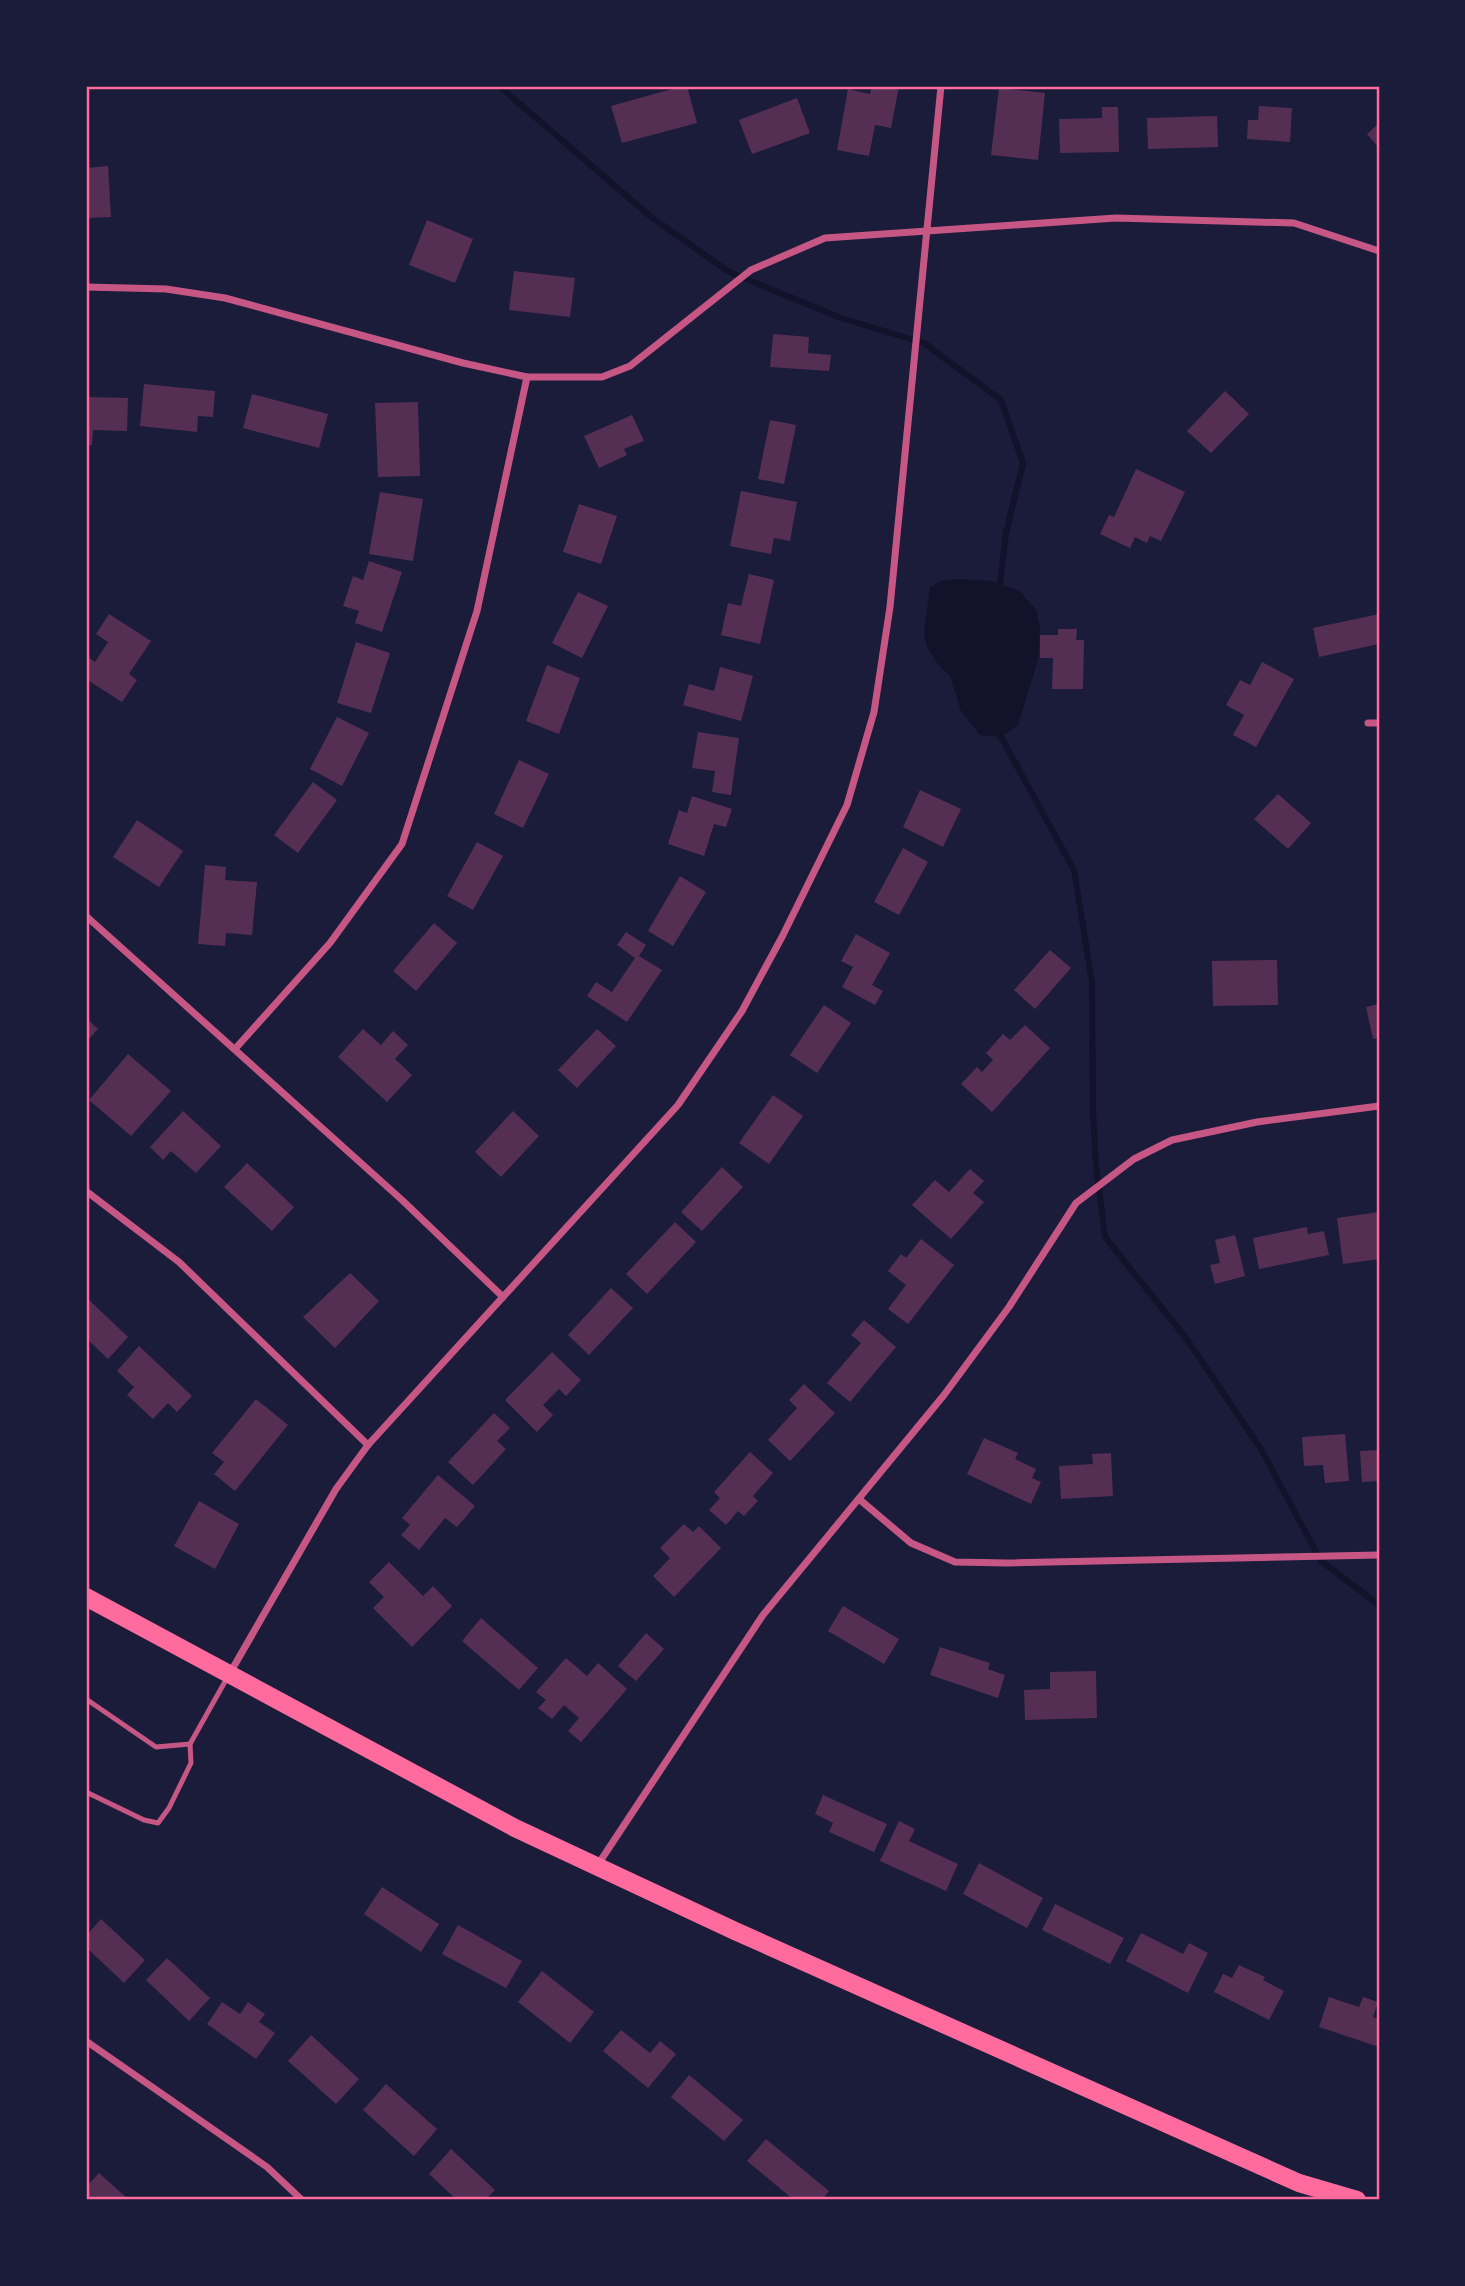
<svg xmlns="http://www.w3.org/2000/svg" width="1465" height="2286" font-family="Raleway,sans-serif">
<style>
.water{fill:#12122b}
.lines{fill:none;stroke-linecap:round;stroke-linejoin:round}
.stream{stroke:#12122b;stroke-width:6}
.building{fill:#542f53}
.service{stroke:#c65784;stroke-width:5}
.minor{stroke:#c65784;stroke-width:7}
.primary{stroke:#ff6b9d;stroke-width:18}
.neatline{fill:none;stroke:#ff6b9d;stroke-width:2.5}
</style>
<rect width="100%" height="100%" fill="#1b1b3a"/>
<path class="water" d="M958,579L991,581L1018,590L1036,609L1040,628L1038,659L1018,725L1001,737L980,735L961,711L950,676L938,664L927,647L924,633L930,587L941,581Z"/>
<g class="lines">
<g class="stream">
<path d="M499,86L651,217L729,272L841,318L924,343L1001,400L1023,463L1006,533L1000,584"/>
<path d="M1001,737L1074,870L1092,982L1093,1111L1096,1165L1105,1237L1186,1338L1261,1449L1321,1561L1379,1605"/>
</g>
</g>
<g class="building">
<path d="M683,86H687L697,123L622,143L611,106Z"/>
<path d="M872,86H899L891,128L875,125L869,156L837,150L848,89L870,94Z"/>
<path d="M999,88L1045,93L1038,160L991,155Z"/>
<path d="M797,98L810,133L752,154L739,120Z"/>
<path d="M1259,106L1292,108L1290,142L1247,139L1248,120H1258Z"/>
<path d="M1102,107H1118L1119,152L1060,153L1059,119L1102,118Z"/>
<path d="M1217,116L1218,147L1148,149L1147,118Z"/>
<path d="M1379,123V148L1367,134Z"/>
<path d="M108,166L111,217L86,218V168Z"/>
<path d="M427,220L473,239L455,283L409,265Z"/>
<path d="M514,271L575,278L570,317L509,310Z"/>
<path d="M773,334L809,337L808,353L831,355L829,371L770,367Z"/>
<path d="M144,384L215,391L213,417L198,416L197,432L140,426Z"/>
<path d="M1225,391L1249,414L1211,453L1187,431Z"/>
<path d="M252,394L328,414L319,448L243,428Z"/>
<path d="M86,397L128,398L127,431L93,430L92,445H86Z"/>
<path d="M418,402L420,476L378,477L375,403Z"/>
<path d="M632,415L644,441L624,449L627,455L599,468L584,436Z"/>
<path d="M770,420L796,425L784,484L758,479Z"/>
<path d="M1136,469L1185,492L1161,541L1150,536L1147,543L1135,537L1130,548L1100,534L1109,515L1114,517Z"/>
<path d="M741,491L797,502L790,541L774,538L771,554L730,546Z"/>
<path d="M380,492L423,499L413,561L369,554Z"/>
<path d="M579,504L617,516L601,564L563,552Z"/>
<path d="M369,561L402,572L382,632L355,623L359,611L343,606L353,576L363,580Z"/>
<path d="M749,574L774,580L760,644L721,635L728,603L741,606Z"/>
<path d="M578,592L608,606L582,658L552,643Z"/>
<path d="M109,614L151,641L129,674L137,680L122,702L86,679V656L95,662L108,642L96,634Z"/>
<path d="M1379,614V644L1319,657L1313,628Z"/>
<path d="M1058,629H1077L1076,640H1084L1083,689H1052L1053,658H1040V635H1058Z"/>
<path d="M356,642L390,653L371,713L337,703Z"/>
<path d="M1262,662L1294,679L1256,747L1233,735L1244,715L1226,705L1240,680L1250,685Z"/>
<path d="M547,665L580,678L559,734L526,721Z"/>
<path d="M720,667L753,676L741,721L683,705L689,684L714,691Z"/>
<path d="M337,717L369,733L342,786L310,769Z"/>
<path d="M698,732L739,738L731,795L712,792L715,771L692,768Z"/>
<path d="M519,760L549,774L523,828L494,814Z"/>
<path d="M313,782L337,800L298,853L274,835Z"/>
<path d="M920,790L961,809L943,847L903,827Z"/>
<path d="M1278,794L1311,823L1288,849L1254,819Z"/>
<path d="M692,796L732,809L726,827L714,824L704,856L668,844L679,810L687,813Z"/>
<path d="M137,820L183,851L159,887L113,857Z"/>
<path d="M477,842L503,856L473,910L447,896Z"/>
<path d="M903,848L928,862L899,915L874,902Z"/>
<path d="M205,865L226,867L225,880L257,882L252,935L226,933L225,946L198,944Z"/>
<path d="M680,876L706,892L673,946L648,931Z"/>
<path d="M434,923L457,943L416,991L393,971Z"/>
<path d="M626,932L646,945L639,956L662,970L627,1022L587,996L596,982L612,992L635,958L617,945Z"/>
<path d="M856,934L890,953L872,985L883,991L875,1005L842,987L853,967L841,961Z"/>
<path d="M1050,950L1071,968L1035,1009L1014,990Z"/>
<path d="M1277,960L1278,1005L1213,1006L1212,961Z"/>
<path d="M1379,1004V1038L1373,1039L1366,1007Z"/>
<path d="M824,1005L851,1023L817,1073L790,1055Z"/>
<path d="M86,1018L98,1029L86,1042Z"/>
<path d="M1025,1025L1050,1048L992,1112L961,1084L977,1067L982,1072L993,1060L986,1053L1003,1034L1010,1040Z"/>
<path d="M363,1029L381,1045L393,1031L408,1045L395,1059L412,1075L387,1102L338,1057Z"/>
<path d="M597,1029L616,1046L577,1088L558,1070Z"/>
<path d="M128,1054L171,1091L131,1136L89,1100Z"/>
<path d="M773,1095L803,1116L769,1164L739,1143Z"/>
<path d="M183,1111L221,1146L196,1173L171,1151L163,1160L150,1147Z"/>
<path d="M513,1111L539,1136L501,1177L475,1152Z"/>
<path d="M247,1163L294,1207L272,1231L224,1187Z"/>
<path d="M722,1167L743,1187L702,1231L681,1212Z"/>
<path d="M970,1169L984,1181L973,1193L984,1202L951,1239L912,1205L935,1180L949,1192Z"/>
<path d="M1379,1212V1259L1343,1264L1337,1218Z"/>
<path d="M675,1222L696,1242L647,1294L626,1274Z"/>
<path d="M1307,1227L1308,1234L1324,1231L1329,1255L1259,1269L1253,1238Z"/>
<path d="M1235,1235L1245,1276L1215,1284L1210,1265L1220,1263L1215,1240Z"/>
<path d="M921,1239L954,1265L908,1324L888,1309L906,1285L888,1271L901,1254L906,1258Z"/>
<path d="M350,1273L379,1301L335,1348L303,1317Z"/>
<path d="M611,1288L633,1308L589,1355L568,1335Z"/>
<path d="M86,1297L128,1337L108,1359L86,1338Z"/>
<path d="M864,1320L896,1347L850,1402L827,1383L861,1343L851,1335Z"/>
<path d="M139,1346L192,1396L177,1412L168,1403L153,1419L127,1395L134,1387L117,1371Z"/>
<path d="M552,1352L581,1380L566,1396L559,1389L543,1405L553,1415L537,1432L505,1400Z"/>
<path d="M804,1384L835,1413L790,1461L768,1440L797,1408L789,1400Z"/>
<path d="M256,1399L288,1425L235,1491L214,1474L224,1462L212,1453Z"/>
<path d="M494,1413L510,1428L497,1441L506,1449L473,1485L448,1462Z"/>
<path d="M1345,1434L1349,1481L1325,1483L1323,1465L1304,1466L1302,1437Z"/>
<path d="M984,1438L1018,1453L1015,1459L1036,1469L1032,1478L1041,1482L1031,1504L967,1474Z"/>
<path d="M1379,1450V1481L1362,1482L1360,1451Z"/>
<path d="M750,1452L773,1473L753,1496L758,1501L744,1516L738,1511L726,1525L709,1510L720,1498L714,1492Z"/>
<path d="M1111,1453L1113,1496L1061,1499L1059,1466L1093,1464L1092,1454Z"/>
<path d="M438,1475L475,1506L457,1527L445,1518L419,1550L401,1535L410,1525L402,1518Z"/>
<path d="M199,1501L239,1524L215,1569L174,1546Z"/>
<path d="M684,1524L693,1532L699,1526L721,1548L674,1597L653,1576L670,1558L660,1548Z"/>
<path d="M389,1562L423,1596L433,1586L452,1606L412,1647L373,1608L384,1597L369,1582Z"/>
<path d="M843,1606L899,1639L884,1664L828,1631Z"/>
<path d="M481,1618L538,1668L519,1690L462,1641Z"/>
<path d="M646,1633L664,1649L636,1681L618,1666Z"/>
<path d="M940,1647L990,1663L988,1669L1005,1675L998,1698L930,1675Z"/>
<path d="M566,1658L587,1676L598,1663L627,1689L581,1742L568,1731L579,1718L564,1705L552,1719L538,1708L546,1700L536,1692Z"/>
<path d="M1096,1671L1097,1718L1025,1720L1024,1690L1050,1689V1672Z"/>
<path d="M823,1795L887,1824L874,1852L829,1832L833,1823L815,1814Z"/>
<path d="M899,1821L915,1829L909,1841L958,1864L946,1891L880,1861Z"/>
<path d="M979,1863L1043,1898L1027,1928L963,1894Z"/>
<path d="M382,1887L439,1924L421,1952L364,1914Z"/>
<path d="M1055,1904L1124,1938L1110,1964L1042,1930Z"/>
<path d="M101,1919L145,1960L124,1983L86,1947V1936Z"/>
<path d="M458,1925L522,1961L506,1988L442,1954Z"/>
<path d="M1141,1933L1183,1954L1189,1943L1208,1953L1188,1993L1126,1961Z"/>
<path d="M167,1958L210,1998L189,2021L146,1980Z"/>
<path d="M1239,1965L1265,1977L1263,1980L1284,1991L1269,2020L1214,1992L1223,1974L1232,1978Z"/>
<path d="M542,1971L594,2012L570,2043L518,2002Z"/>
<path d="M1329,1997L1359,2007L1363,1997L1378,2002L1373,2017L1379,2019V2047L1319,2027Z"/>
<path d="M222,2002L240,2014L248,2002L265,2014L259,2022L275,2033L256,2059L207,2024Z"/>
<path d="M621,2030L650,2053L660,2041L676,2054L648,2088L603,2051Z"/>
<path d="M311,2035L359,2079L336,2104L288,2061Z"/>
<path d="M689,2075L743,2120L724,2141L671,2097Z"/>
<path d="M386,2084L437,2129L414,2156L363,2110Z"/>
<path d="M766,2139L829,2191L822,2200H794L747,2161Z"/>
<path d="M451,2149L495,2190L485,2200H457L429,2174Z"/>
<path d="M99,2173L129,2200H93L86,2194V2187Z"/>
</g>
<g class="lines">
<g class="service">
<path d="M86,1699L156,1747L190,1744"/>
<path d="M86,1792L144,1820L158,1823L169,1808L191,1763L190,1744L227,1678"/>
</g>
<g class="minor">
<path d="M86,287L166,289L225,298L463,363L527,377H602L630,366L751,270L825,238L1116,218L1294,223L1379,251"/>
<path d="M1368,723H1379"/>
<path d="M86,916L402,1200L503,1297"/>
<path d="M235,1049L330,943L402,844L477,611L527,377"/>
<path d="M86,1191L179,1262L368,1445"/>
<path d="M859,1499L911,1543L955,1562L1007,1563L1379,1555"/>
<path d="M230,1673L336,1489L368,1445L678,1105L742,1011L783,935L847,805L874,712L890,607L941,86"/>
<path d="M597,1866L763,1615L944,1395L1009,1307L1076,1203L1134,1159L1172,1140L1257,1122L1379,1106"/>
<path d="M86,2041L267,2167L302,2200"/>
</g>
<path class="primary" d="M86,1597L515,1828L735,1931L1299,2183L1357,2200"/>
</g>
<rect width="1465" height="2286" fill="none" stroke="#1b1b3a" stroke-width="175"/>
<rect x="88" y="88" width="1290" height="2110" class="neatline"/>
</svg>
